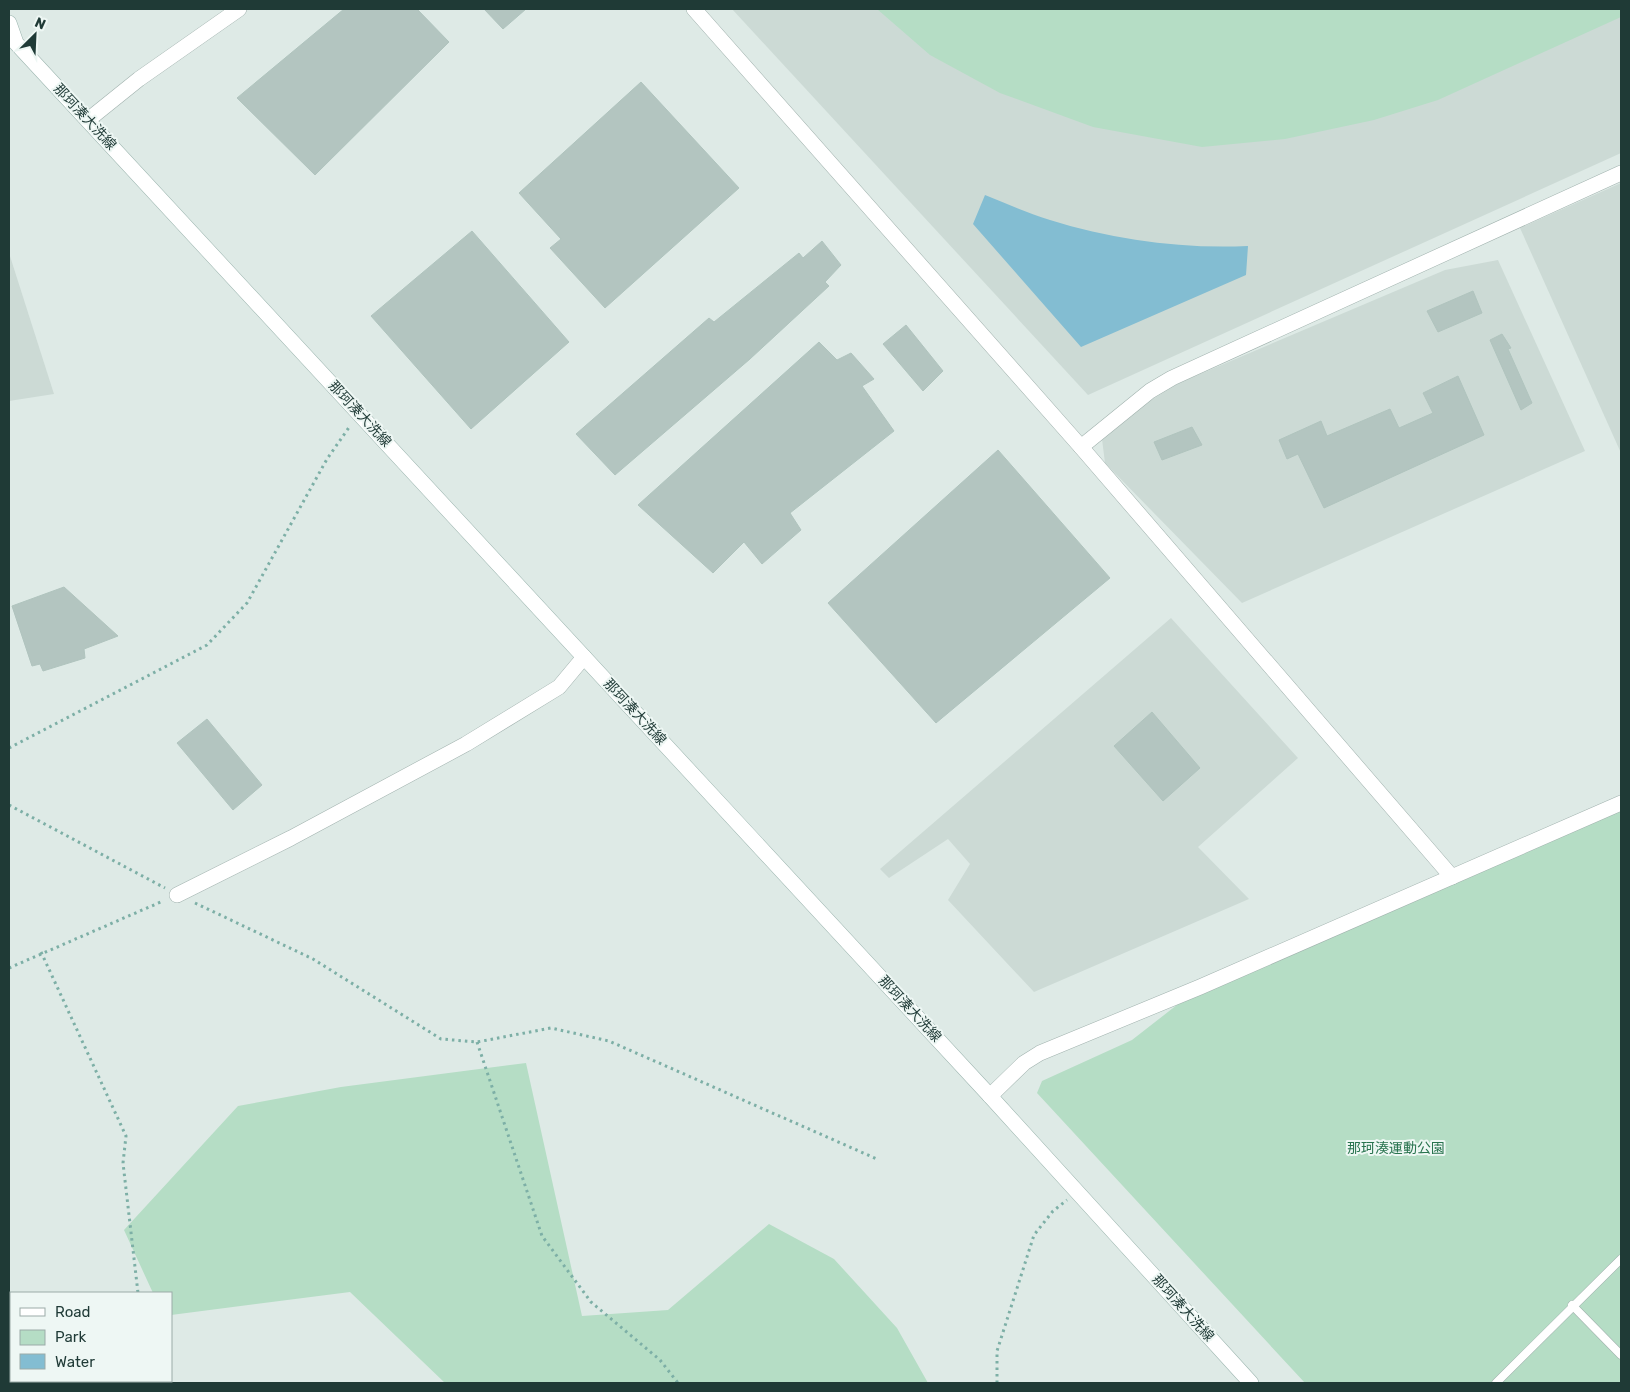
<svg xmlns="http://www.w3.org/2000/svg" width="1630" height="1392" font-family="Rubik,'Noto Sans JP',sans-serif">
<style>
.built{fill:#ccdad5}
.green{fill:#b5ddc5}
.water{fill:#83bdd2}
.building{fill:#b3c5c0;stroke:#b0c4be}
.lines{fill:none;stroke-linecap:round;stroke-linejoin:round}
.service-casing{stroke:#a1b2ae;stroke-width:9}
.minor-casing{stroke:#a1b2ae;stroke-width:16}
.tertiary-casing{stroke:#a1b2ae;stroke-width:16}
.secondary-casing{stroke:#9db6b0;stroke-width:16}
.path{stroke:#7dafa6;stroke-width:3;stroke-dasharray:2.5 4;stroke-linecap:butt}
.service{stroke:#fff;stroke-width:8}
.minor{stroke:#fff;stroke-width:15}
.tertiary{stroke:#fff;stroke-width:15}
.secondary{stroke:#fff;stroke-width:15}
.labels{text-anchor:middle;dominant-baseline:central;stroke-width:4;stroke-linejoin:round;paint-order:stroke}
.street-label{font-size:14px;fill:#1f3a36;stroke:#eef7f4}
.park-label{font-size:14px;fill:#28734e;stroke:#eef7f4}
</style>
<rect width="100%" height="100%" fill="#deeae6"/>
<g class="built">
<path d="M732,9H1621V153L1088,395Z"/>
<path d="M1621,183V453L1520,228Z"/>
<path d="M9,253L54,394L9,401Z"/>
<path d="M1498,260L1585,451L1242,603L1105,463L1101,431L1179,383L1445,270Z"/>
<path d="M1171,618L1298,758L1198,847L1249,899L1034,992L948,900L970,864L948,839L889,878L880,869Z"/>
</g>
<g class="green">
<path d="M877,9H1621V17L1438,100L1374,120L1285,139L1202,147L1093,127L1000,93L930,55Z"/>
<path d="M1621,803V1383H1305L1037,1093L1042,1081L1132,1040L1200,987Z"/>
<path d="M526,1063L582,1316L668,1310L769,1224L834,1259L897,1328L928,1383H445L350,1292L171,1315V1293H153L124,1230L238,1106L341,1087Z"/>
</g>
<path class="water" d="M985,195C1007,204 1028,213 1050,220C1114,240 1181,249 1248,246L1246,275L1081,347L973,224Z"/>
<g class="building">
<path d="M344,9H417L449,42L315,175L237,98Z"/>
<path d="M484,9H526L503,29Z"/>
<path d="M641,82L739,188L605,308L550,248L561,239L519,193Z"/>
<path d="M472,231L569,342L471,429L371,316Z"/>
<path d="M822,241L841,265L825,282L829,286L750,359L615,475L576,434L709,318L714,322L799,253L803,258Z"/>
<path d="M1473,291L1482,313L1438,332L1427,311Z"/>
<path d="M906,325L943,371L923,391L883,344Z"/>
<path d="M1502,334L1511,348L1508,349L1532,403L1521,410L1490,340Z"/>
<path d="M819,342L837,360L851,353L874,379L862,386L894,431L790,513L801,530L762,564L744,542L713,573L638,505Z"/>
<path d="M1458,376L1484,435L1324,508L1298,454L1287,459L1279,440L1321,421L1327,436L1390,409L1399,428L1433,413L1423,393Z"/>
<path d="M1192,427L1202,445L1162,460L1154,442Z"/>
<path d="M998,450L1110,578L936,723L828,603Z"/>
<path d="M64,587L118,636L84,649L85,658L43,671L40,664L32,666L12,606Z"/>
<path d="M1152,712L1200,768L1163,801L1114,746Z"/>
<path d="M207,719L262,785L233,810L177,743Z"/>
</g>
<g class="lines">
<defs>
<g id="service">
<path d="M1572,1305L1621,1355"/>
<path d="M1496,1383L1621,1259"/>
</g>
<path id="minor" d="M177,895L291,838L466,744L559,687L584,657"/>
<g id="tertiary">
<path d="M694,9L1081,447L1452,877"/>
<path d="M88,120L139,79L239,9"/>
<path d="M1081,447L1150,391L1172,378L1621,173"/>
<path d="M990,1096L1024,1063L1040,1053L1200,987L1621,803"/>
</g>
<path id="secondary" d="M9,23L16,43L990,1096L1251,1383"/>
</defs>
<use href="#service" class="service-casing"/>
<use href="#minor" class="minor-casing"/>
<use href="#tertiary" class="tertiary-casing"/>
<use href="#secondary" class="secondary-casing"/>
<g class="path">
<path d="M9,748L207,645L247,603L327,459L350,426"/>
<path d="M9,805L165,888"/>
<path d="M195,903L313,959L441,1039L477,1042L551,1028L609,1041L877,1159"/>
<path d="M41,952L126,1136L123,1163L138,1293"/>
<path d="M9,968L163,901"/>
<path d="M477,1042L542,1236L591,1302L660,1360L678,1383"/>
<path d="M148,1381L149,1383"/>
<path d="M90,1383L96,1381"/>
<path d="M997,1383V1351L1034,1235L1053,1211L1067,1200"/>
</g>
<use href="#service" class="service"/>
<use href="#minor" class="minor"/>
<use href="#tertiary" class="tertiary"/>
<use href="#secondary" class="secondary"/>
</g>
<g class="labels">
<g class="street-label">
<text transform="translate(85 117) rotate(47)">那珂湊大洗線</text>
<text transform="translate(360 414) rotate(47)">那珂湊大洗線</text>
<text transform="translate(635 712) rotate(47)">那珂湊大洗線</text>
<text transform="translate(910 1009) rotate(47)">那珂湊大洗線</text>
<text transform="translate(1183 1308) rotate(48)">那珂湊大洗線</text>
</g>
<g class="park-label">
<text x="1396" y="1148">那珂湊運動公園</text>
</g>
</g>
<rect width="1630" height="1392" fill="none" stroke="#1f3a36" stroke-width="20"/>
<rect x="10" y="1292" width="162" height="90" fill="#eef7f4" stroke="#9baba8"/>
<rect x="20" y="1308" width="25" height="8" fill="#ffffff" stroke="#9baba8"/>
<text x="55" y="1317" font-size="15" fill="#1f3a36">Road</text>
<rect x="20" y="1330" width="25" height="15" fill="#b5ddc5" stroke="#9baba8"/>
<text x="55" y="1342" font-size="15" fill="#1f3a36">Park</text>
<rect x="20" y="1354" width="25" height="15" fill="#83bdd2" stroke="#9baba8"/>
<text x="55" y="1367" font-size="15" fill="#1f3a36">Water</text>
<g transform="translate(35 35) rotate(24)" stroke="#eef7f4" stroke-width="4" paint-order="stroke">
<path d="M0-4L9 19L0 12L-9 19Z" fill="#1f3a36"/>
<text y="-8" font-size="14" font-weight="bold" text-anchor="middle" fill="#1f3a36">N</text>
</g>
</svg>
